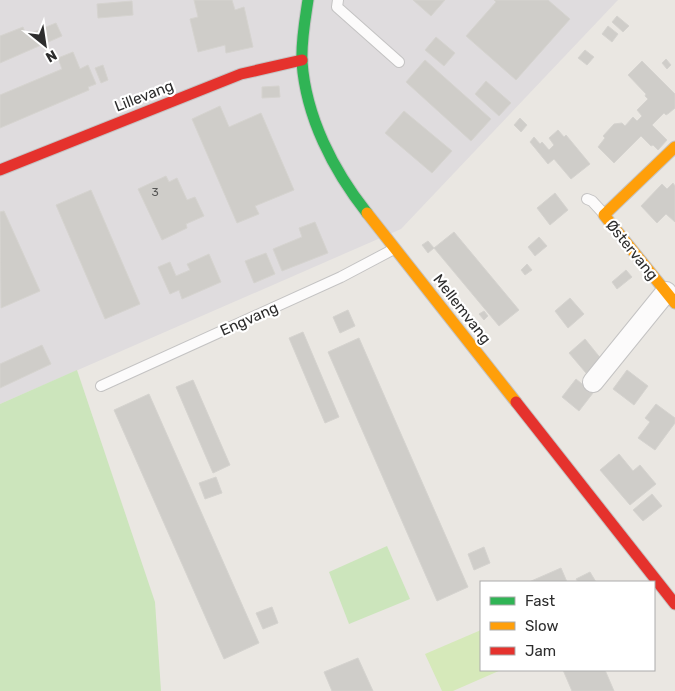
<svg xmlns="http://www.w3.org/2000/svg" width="675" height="691" font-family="Rubik,sans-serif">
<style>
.industrial{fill:#dfdcde}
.green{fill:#cce5bc}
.pitch{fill:#d6e9ba}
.building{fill:#cfcdc9;stroke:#d5d3cf}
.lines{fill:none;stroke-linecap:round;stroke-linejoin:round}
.lane-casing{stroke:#c4c3c3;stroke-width:12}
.street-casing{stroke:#c4c3c3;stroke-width:22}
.fast-casing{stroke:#c4c3c3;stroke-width:13}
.slow-casing{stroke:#c4c3c3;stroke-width:13}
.jam-casing{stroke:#c4c3c3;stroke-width:13}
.lane{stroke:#fcfbfb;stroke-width:10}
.street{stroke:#fcfbfb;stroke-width:20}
.fast{stroke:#30b455;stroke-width:11}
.slow{stroke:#ff9f0a;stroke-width:11}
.jam{stroke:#e5322d;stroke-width:11}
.labels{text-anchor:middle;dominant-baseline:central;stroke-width:4.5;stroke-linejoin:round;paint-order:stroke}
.number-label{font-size:12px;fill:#575756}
.street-label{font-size:15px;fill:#2d2d2d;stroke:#fff}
</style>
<rect width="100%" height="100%" fill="#eae7e2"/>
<path class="industrial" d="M0,0H618L401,229L0,404Z"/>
<g class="green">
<path d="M77,370L155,602L161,691H0V404Z"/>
<path d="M387,546L410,599L349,624L329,572Z"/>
</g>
<path class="pitch" d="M481,630V670H501L453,691H442L425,654Z"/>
<g class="building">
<path d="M194,0H232L235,10L244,7L253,47L226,53L225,45L198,52L190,19L198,17Z"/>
<path d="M413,0H445L431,16Z"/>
<path d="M494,0H548L570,19L516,80L466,36L496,2Z"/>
<path d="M132,1L133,15L98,18L97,4Z"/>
<path d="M617,16L629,26L623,32L612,22Z"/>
<path d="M56,23L62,36L0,63V36L23,27L26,35Z"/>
<path d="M608,26L618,34L612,42L602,34Z"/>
<path d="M436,37L455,53L444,66L425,50Z"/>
<path d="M585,50L594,57L587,65L578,58Z"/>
<path d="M73,52L80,69L88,65L96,84L88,87L89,90L0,128V95L62,69L58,58Z"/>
<path d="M666,59L671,65L667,69L662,63Z"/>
<path d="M425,60L491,119L471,141L406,82Z"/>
<path d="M642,61L675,94V108L669,113L666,115L664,113L652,125L667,140L658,150L653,145L651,146L641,136L614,163L598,147L605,138L603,136L614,124L622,123L625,126L633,117L637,121L642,116L637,110L648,99L645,96L646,94L628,75Z"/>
<path d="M103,65L108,80L101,83L95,68Z"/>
<path d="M486,81L511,103L499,116L475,94Z"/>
<path d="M279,86L280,97L262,98V87Z"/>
<path d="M220,106L229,127L261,113L294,190L255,206L259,214L237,223L192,119Z"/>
<path d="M404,111L452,151L432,173L385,133Z"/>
<path d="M520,118L527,125L521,132L514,125Z"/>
<path d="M558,130L564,137L566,135L590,164L571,179L554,159L548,164L530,142L534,137L540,144L542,142L549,150L554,145L549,138Z"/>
<path d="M166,176L169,182L177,178L187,200L195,197L204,216L186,224L187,228L162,240L138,189Z"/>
<path d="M673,183L675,186V222L666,214L657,223L641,206L662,184L667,189Z"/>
<path d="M91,190L140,304L105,319L56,205Z"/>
<path d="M555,193L568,210L550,225L537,208Z"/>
<path d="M4,211L40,291L1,308L0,212Z"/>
<path d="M315,222L328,253L282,271L273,249L302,237L299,228Z"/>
<path d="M454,232L519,310L499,326L434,248Z"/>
<path d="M539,237L547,246L535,256L528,247Z"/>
<path d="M428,241L434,248L428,253L422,245Z"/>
<path d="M266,253L275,274L254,283L245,261Z"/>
<path d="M209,254L221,282L182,299L179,290L170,294L158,267L170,262L176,276L190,270L187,264Z"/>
<path d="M527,264L532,270L525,275L521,270Z"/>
<path d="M626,270L632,277L617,289L612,282Z"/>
<path d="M570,298L584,314L568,328L555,311Z"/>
<path d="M348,310L355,326L340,333L333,317Z"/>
<path d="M484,311L488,316L484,320L479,314Z"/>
<path d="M303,332L339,417L325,423L289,338Z"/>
<path d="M359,338L468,587L437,601L328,352Z"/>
<path d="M585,339L602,360L586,373L569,353Z"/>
<path d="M42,345L51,364L0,388V364Z"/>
<path d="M627,370L648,386L634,405L613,389Z"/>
<path d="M576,379L593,393L579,411L562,397Z"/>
<path d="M193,380L230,465L213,473L176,387Z"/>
<path d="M149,394L259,643L224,659L114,410Z"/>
<path d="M656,404L675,418V423L655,450L638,438L650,422L645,418Z"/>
<path d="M619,454L633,471L640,465L656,484L630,505L600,470Z"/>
<path d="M216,477L222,493L205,499L199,483Z"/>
<path d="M652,494L662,506L643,521L633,510Z"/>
<path d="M484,547L490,563L474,570L468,554Z"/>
<path d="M561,568L567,582H529Z"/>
<path d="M590,572L596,582H578L576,579Z"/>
<path d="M272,607L278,623L263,629L256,613Z"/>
<path d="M358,658L373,691H332L324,672Z"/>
<path d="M563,670H605L614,691H572Z"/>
</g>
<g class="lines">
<defs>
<g id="lane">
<path d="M338,0L337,7L399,62"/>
<path d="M587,199L592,201L604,214"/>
<path d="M101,386L341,277L394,249"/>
</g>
<path id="street" d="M593,382L666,292"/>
<path id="fast" d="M308,0C305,20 301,41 302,62C306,117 333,170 367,213"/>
<g id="slow">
<path d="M675,147L604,215L675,303"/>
<path d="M367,213L516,402"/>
</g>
<g id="jam">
<path d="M0,170L241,74L302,60"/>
<path d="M516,402L675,604"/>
</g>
</defs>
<use href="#lane" class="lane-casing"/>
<use href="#street" class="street-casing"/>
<use href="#fast" class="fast-casing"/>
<use href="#slow" class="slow-casing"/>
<use href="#jam" class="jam-casing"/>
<use href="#lane" class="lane"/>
<use href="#street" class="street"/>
<use href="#fast" class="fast"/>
<use href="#slow" class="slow"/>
<use href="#jam" class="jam"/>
</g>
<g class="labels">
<g class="number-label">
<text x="155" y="192">3</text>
</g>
<g class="street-label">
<text transform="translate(144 96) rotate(-21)">Lillevang</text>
<text transform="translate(632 250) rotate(51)">Østervang</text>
<text transform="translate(462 309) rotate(52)">Mellemvang</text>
<text transform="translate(249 319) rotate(-24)">Engvang</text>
</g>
</g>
<rect x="480" y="581" width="175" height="90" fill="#ffffff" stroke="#ababab"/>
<rect x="490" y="597" width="25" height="8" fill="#30b455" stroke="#ababab"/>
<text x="525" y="606" font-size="15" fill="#2d2d2d">Fast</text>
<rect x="490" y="622" width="25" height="8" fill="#ff9f0a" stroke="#ababab"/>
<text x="525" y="631" font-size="15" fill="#2d2d2d">Slow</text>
<rect x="490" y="647" width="25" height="8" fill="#e5322d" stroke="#ababab"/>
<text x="525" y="656" font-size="15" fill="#2d2d2d">Jam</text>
<g transform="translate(45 45) rotate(150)" stroke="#ffffff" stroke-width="4" paint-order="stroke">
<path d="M0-4L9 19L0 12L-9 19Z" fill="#2d2d2d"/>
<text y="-8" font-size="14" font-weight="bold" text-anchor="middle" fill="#2d2d2d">N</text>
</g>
</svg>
